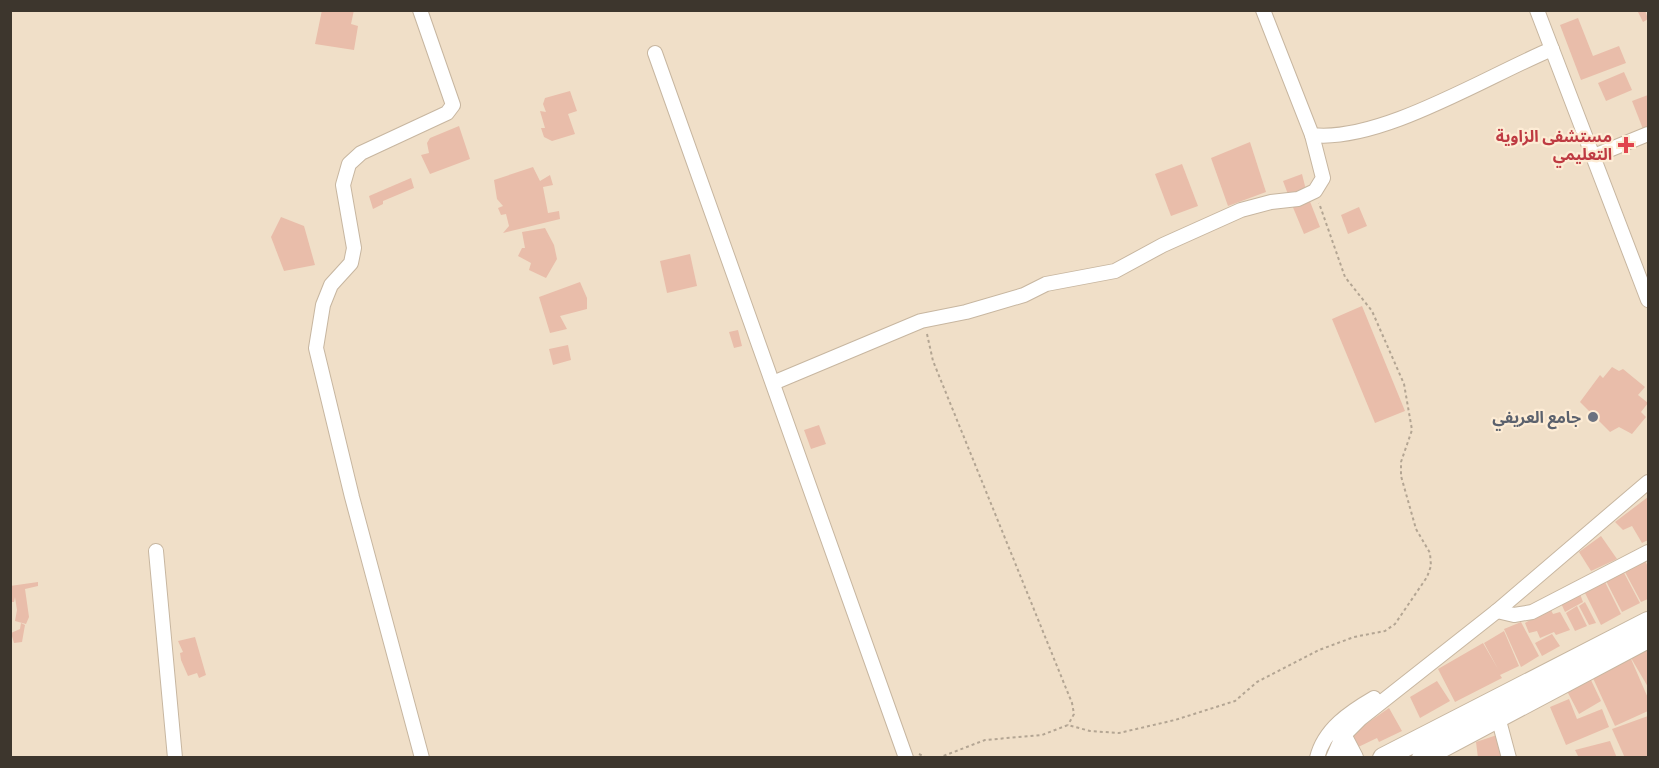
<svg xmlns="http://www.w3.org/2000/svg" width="1659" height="768" font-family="'Titillium Web','Noto Sans Arabic',sans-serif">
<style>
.building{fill:#e9bdaa}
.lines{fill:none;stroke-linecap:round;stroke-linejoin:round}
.street-casing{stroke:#c7b6a0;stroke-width:16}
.secondary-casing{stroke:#c7b6a0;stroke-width:22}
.path{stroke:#b3a593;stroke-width:2;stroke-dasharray:3 3;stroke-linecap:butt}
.street{stroke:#fff;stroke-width:14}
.secondary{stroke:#fff;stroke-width:20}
.health-dot{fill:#e0444e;stroke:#fdecd5;stroke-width:2}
.worship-dot{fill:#6b7280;stroke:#fdecd5;stroke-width:2}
.labels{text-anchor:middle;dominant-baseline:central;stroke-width:4.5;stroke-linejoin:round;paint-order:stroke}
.health-label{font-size:16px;font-weight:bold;fill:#be3a42;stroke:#fdecd5;text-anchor:end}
.worship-label{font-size:16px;font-weight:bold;fill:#5b616d;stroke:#fdecd5;text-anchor:end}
</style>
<rect width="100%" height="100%" fill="#f0dfc8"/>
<g class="building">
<path d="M322,10H354L351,24L358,26L354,50L315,44Z"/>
<path d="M1637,10H1645L1648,19L1643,22Z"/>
<path d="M1578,18L1593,56L1619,46L1626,63L1581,80L1560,25Z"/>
<path d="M1624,72L1632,90L1606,101L1598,83Z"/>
<path d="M570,91L577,111L568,114L575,134L552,141L544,137L541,128H545L540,111L546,112L543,104L545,98Z"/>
<path d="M1648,95V126L1643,129L1632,101Z"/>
<path d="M459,126L470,159L430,174L421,155L429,153L427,143L430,138Z"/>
<path d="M1250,142L1266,192L1228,206L1211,158Z"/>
<path d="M1182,164L1198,206L1171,216L1155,174Z"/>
<path d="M533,167L540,181L550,175L553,185L543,187L548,213L559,211L560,219L503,233L509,226L506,214L501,215L498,208L503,206L497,199L494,180Z"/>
<path d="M1302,174L1306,190L1289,197L1283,181Z"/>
<path d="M411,178L414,188L383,201V204L373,209L369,196Z"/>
<path d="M1309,199L1320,227L1304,234L1292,205Z"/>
<path d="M1359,207L1367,226L1348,234L1341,215Z"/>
<path d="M281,217L304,226L315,265L284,271L271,237Z"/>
<path d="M545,228L554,245L557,259L546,278L529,270L531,263L518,256L522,248H525L522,232Z"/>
<path d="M690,254L697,286L667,293L660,261Z"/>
<path d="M580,282L587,298V309L560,316L567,329L550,333L539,297Z"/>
<path d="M1362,306L1405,411L1375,423L1332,319Z"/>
<path d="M738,330L742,346L734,348L729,332Z"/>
<path d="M568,345L571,360L553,365L549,349Z"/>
<path d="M1612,367L1619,371L1623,369L1645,387L1638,395L1648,403L1641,412L1646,417L1632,434L1619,427L1610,432L1580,402L1600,375L1603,378Z"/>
<path d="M819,425L826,444L811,449L804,430Z"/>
<path d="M1648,497V540L1642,543L1632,526L1623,530L1615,522Z"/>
<path d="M1601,536L1617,559L1591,571L1579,552Z"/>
<path d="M1645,560L1648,567V599L1641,602L1625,572Z"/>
<path d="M1623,571L1640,603L1622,612L1606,581Z"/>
<path d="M38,582V586L25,589L29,617L26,624L15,621L17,610L15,597L14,602H10V586Z"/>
<path d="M1605,582L1621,614L1601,625L1585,593Z"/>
<path d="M1580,594L1583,602L1565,612L1560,601Z"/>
<path d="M1585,602L1596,623L1589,625L1579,606Z"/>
<path d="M1577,606L1587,626L1575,631L1566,613Z"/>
<path d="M1550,608L1553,614L1560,612L1570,630L1556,635L1554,632L1540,638L1537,631L1529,633L1525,623Z"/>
<path d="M1521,622L1539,656L1521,667L1504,629Z"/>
<path d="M21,623L25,625L22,642L14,643L11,633L20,629Z"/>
<path d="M1504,631L1519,666L1500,675L1502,678L1455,702L1438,669L1483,643L1498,669L1484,643Z"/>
<path d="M1552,634L1560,646L1542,656L1535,643Z"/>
<path d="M195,637L206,675L199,678L197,673L188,676L181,660L180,653L183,652L178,641Z"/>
<path d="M1648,649V687L1631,658Z"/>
<path d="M1631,659L1648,698V711L1615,726L1592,676Z"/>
<path d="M1590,678L1601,701L1579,714L1567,691Z"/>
<path d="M1437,681L1450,701L1420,718L1410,697Z"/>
<path d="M1569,699L1577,719L1602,709L1609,727L1566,745L1550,707Z"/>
<path d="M1389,708L1402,731L1379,742L1377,738L1352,750L1347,737Z"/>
<path d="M1648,716V758H1625L1612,729Z"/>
<path d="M1497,735L1501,758H1478L1476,742Z"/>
<path d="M1610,741L1617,758H1582L1578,756L1575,750Z"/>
</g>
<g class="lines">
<defs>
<g id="street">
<path d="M420,10L453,105L447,113L361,153L349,164L343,185L354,248L351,263L331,285L323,305L316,348L352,497L422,758"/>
<path d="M1263,10L1312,135C1380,143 1487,76 1552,49"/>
<path d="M1537,10L1648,300"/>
<path d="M655,53L906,758"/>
<path d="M1594,156L1648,134"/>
<path d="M773,383L921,321L966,312L1024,295L1046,284L1115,271L1163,245L1241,210L1271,202L1298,199L1315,191L1323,178L1312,135"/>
<path d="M156,551L175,758"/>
<path d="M1497,611L1514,615L1532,612L1648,552"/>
<path d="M1498,717L1509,758"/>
<path d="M1317,758C1324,729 1350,712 1374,698"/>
<path d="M1333,758L1342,737L1360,719L1497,611L1648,482"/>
</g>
<g id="secondary">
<path d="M1342,737L1353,758"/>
<path d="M1383,758L1648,622"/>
<path d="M1422,758L1648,638"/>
</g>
</defs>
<use href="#street" class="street-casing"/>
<use href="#secondary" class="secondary-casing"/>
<g class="path">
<path d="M927,334L933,361L1072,703L1074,714L1068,725"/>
<path d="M919,754L927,758"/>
<path d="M938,758L985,740L1042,735L1068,725L1090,731L1119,733L1175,720L1235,701L1257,682L1319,650L1354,637L1385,631L1395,624L1427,577L1431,566L1430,553L1416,529L1401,476V462L1412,430L1404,384L1372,311L1345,277L1319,203"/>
</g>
<use href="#street" class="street"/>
<use href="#secondary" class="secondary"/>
</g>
<path class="health-dot" d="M1623 136h6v6h6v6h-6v6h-6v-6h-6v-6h6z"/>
<circle class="worship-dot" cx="1593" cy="417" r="6"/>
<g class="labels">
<g class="health-label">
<text x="1612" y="136">مستشفى الزاوية<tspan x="1612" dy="18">التعليمي</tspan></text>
</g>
<g class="worship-label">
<text x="1581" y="417">جامع العريفي</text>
</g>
</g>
<rect width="1659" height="768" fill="none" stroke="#3d362d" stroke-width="24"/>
</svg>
